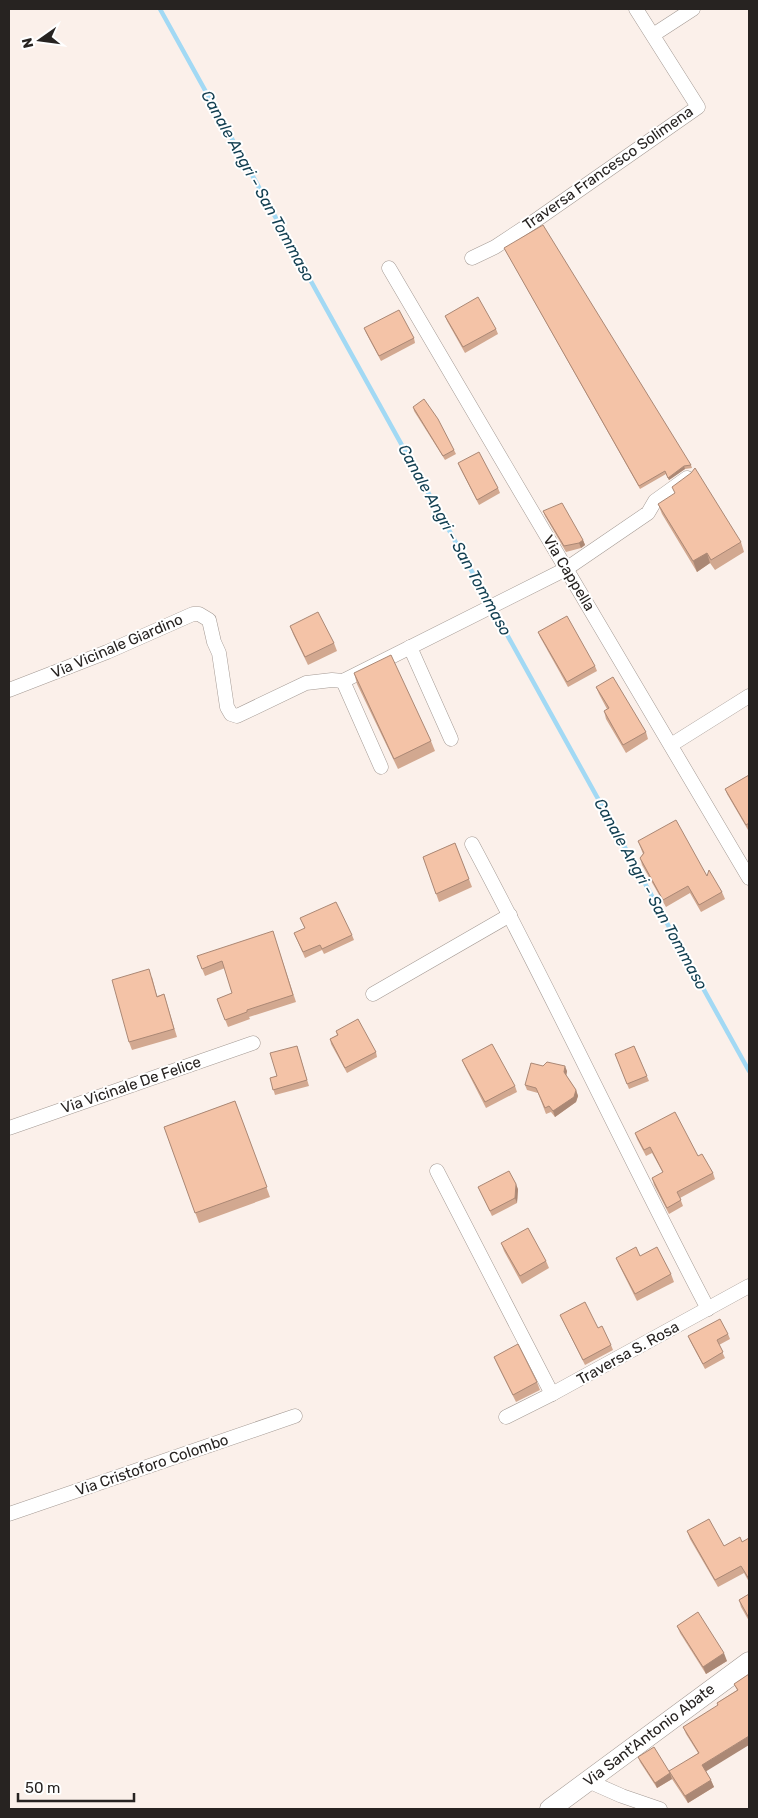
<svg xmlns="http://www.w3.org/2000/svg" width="758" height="1818" font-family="Rubik,sans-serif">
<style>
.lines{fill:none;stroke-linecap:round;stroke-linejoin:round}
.stream{stroke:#a2d9f4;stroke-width:4.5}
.street-casing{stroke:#a49a94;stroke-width:15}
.secondary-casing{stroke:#a49a94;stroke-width:21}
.street{stroke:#fff;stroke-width:14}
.secondary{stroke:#fff;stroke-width:20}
.wall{fill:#d2a890}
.shaded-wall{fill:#ab8875}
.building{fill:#f4c3a7;stroke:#ab8875}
.labels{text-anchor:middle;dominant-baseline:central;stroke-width:4;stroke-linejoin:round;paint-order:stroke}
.street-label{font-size:15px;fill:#272321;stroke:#fff}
.water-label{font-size:16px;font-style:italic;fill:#113e50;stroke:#fff}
</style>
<rect width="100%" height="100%" fill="#fbf0ea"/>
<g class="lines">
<path class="stream" d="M160,9L749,1071"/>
<defs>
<g id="street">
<path d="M653,35L693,9"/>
<path d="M472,258L495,247L539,218L698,107L636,9"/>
<path d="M389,268C508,472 629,674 749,878"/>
<path d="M410,647L451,739"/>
<path d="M343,681L381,767"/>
<path d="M9,690L107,652L193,614H199L209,620L214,642L219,653L227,707L231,714L237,716L306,683L332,680L343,681L566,569L648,513L655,501L687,478"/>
<path d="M671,745L749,696"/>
<path d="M472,844C554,997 627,1155 708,1309"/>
<path d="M373,994L510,915"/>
<path d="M9,1128L253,1043"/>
<path d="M437,1171L552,1394"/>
<path d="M506,1417L552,1394L749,1286"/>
<path d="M9,1514L295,1416"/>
<path d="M588,1781L622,1796L660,1809"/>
</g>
<path id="secondary" d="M550,1809L749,1662"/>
</defs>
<use href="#street" class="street-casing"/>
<use href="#secondary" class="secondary-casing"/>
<use href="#street" class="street"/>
<use href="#secondary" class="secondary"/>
</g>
<g class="wall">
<path d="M504,248L691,465L692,468L685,469L669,480L666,474L640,489Z"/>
<path d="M445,316L496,329L498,334L465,353L447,321Z"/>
<path d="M364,328L414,338L415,343L381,361L366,333Z"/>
<path d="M413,407L454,450L456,454L445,460L414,411Z"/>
<path d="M458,463L498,488L500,493L479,505L460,468Z"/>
<path d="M658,504L741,542L744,552L715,570L710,563L697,572L662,514Z"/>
<path d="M543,511L583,540L585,545L581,548L566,552L545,516Z"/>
<path d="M290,626L334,643L337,651L308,665L293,634Z"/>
<path d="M538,632L595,666L597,671L568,687L540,637Z"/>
<path d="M354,673L431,741L435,751L398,769L357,684Z"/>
<path d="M596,687L646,732L648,739L626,753L606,719L604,711L607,709L599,694Z"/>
<path d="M749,775V829L748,830L727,794L725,789Z"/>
<path d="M638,841L707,876L722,892L725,899L701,912L690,893L666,907L642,865L640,858L643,854Z"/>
<path d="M455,843L472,887L439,902L423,857Z"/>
<path d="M300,918L352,935L354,940L324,954L322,950L305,958L294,933L305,929Z"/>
<path d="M275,938L296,1002L249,1017L250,1019L228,1027L217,999L232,993L225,968L205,976L197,956Z"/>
<path d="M152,977L157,996L164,994L177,1037L132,1050L129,1042Z"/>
<path d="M336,1031L376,1052L377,1057L347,1073L331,1044L330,1039L337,1035Z"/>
<path d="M297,1046L309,1086L275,1095L270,1078L277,1076Z"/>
<path d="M634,1046L649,1081L629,1089L615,1054Z"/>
<path d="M462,1060L515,1086L517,1092L486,1108L464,1065Z"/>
<path d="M543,1066L567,1071L566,1075L576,1090L578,1096L576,1102L555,1117L551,1112L546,1114L538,1093L527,1090L525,1085Z"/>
<path d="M235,1101L270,1197L199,1223L164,1127Z"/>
<path d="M635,1133L698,1156L713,1173L715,1179L680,1198L683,1206L669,1214L654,1185L652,1178L663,1173L652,1153L646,1156L637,1139Z"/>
<path d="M478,1187L518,1189L517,1203L492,1216Z"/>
<path d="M501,1243L546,1261L549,1268L522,1284L504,1251Z"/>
<path d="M640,1256L671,1274L674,1282L637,1301L619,1265L616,1258Z"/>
<path d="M560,1315L611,1345L613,1350L585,1365Z"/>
<path d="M728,1334L730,1339L719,1345L725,1358L705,1369L690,1341L688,1336Z"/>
<path d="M494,1357L537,1382L540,1390L516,1402L497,1364Z"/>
<path d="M687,1531L724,1546L742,1542L749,1538V1582L744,1573L718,1587L690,1539Z"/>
<path d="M749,1594V1621L741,1607L739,1600Z"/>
<path d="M677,1626L727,1661L706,1674L680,1633Z"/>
<path d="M749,1674L706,1771L714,1787L688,1803L672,1779L657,1788L640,1762L638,1757L670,1773L698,1753L686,1734L683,1727L718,1706L717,1703L737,1690L734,1684Z"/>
</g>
<g class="shaded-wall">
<path d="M684,466L685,469L669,480L668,478Z"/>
<path d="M583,540L585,545L581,548L579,543Z"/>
<path d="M707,553L710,563L697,572L693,561Z"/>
<path d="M565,1066L567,1071L566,1077L564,1072Z"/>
<path d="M576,1090L578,1096L576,1102L555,1117L553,1111Z"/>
<path d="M516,1184L518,1189L517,1203L515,1198Z"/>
<path d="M724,1653L727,1661L706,1674L703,1667Z"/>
<path d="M749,1736V1745L705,1772L702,1765Z"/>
<path d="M670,1773L672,1779L657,1788L655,1783Z"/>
<path d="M711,1780L714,1787L688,1803L685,1796Z"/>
</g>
<g class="building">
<path d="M543,225L691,465L684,466L668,478L665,471L639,486L504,248Z"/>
<path d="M478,297L496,329L463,347L445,316Z"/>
<path d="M399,310L414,338L379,356L364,328Z"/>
<path d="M424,399L438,419L454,450L443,456L413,407Z"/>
<path d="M479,452L498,488L477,500L458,463Z"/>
<path d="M695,468L741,542L711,560L707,553L693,561L658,504L675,493L672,487L691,473Z"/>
<path d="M562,503L583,540L579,543L564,546L543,511Z"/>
<path d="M318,612L334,643L305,657L290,626Z"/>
<path d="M567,616L595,666L567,682L538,632Z"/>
<path d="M391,655L431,741L394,759L354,673Z"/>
<path d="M613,677L646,732L623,745L604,711L609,708L596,687Z"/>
<path d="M749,775V823L746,825L725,789Z"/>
<path d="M676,820L707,876L709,870L722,892L699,905L688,886L663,900L640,858L644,853L638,841Z"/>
<path d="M455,843L469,879L436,894L423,857Z"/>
<path d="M336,902L352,935L322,949L320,945L303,952L294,933L305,928L300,918Z"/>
<path d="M273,931L293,995L247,1010V1012L225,1020L217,999L232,993L222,961L202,969L197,956Z"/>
<path d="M149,969L157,997L164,994L174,1029L129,1042L112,980Z"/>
<path d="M358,1019L376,1052L345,1068L330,1039L338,1035L336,1031Z"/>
<path d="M492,1044L515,1086L485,1102L462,1060Z"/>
<path d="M297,1046L307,1080L273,1090L270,1078L277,1076L270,1053Z"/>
<path d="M634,1046L647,1076L627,1084L615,1054Z"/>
<path d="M547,1062L565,1066L564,1072L576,1090L574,1097L553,1111L549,1106L545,1108L536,1088L525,1085L531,1063L543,1066Z"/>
<path d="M235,1101L267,1187L195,1213L164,1127Z"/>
<path d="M675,1112L698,1156L702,1154L713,1173L677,1192L681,1200L667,1208L652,1178L663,1172L650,1147L644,1150L635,1133Z"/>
<path d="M509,1171L516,1184L515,1198L490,1211L478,1187Z"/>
<path d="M528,1228L546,1261L520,1276L501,1243Z"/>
<path d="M636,1247L640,1256L657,1247L671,1274L635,1294L616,1258Z"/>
<path d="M585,1302L598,1328L602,1326L611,1345L583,1360L560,1315Z"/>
<path d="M720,1319L728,1334L717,1340L723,1352L703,1364L688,1336Z"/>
<path d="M518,1344L537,1382L513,1395L494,1357Z"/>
<path d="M709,1519L724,1546L740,1537L742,1542L749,1538V1579L741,1566L715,1580L687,1531Z"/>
<path d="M749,1594V1618L739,1600Z"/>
<path d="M698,1612L724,1653L703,1667L677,1626Z"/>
<path d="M749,1674V1736L702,1765L711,1780L685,1796L669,1771L699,1753L683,1727L718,1705L717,1703L738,1690L734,1684Z"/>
<path d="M654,1747L670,1773L655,1783L638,1757Z"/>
</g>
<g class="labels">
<g class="street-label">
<text transform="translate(608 168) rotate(-35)">Traversa Francesco Solimena</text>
<text transform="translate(569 573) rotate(59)">Via Cappella</text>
<text transform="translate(117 646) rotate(-23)">Via Vicinale Giardino</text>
<text transform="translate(131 1085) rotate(-19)">Via Vicinale De Felice</text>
<text transform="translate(628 1353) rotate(-29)">Traversa S. Rosa</text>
<text transform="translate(152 1465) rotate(-19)">Via Cristoforo Colombo</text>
<text transform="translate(649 1735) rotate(-37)">Via Sant'Antonio Abate</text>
</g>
<g class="water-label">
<text transform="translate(258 186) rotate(61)">Canale Angri - San Tommaso</text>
<text transform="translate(455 540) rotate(61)">Canale Angri - San Tommaso</text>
<text transform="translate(651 894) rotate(61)">Canale Angri - San Tommaso</text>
</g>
</g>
<rect width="758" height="1818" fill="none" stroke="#272321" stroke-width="20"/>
<g transform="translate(40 40) rotate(256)" stroke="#ffffff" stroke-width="4" paint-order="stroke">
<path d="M0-4L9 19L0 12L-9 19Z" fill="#272321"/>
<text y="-8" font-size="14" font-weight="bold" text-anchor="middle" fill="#272321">N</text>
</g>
<path d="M18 1793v8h116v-8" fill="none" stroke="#272321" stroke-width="2.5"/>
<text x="25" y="1793" font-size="15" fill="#272321" stroke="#ffffff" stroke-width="4" paint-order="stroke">50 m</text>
</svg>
